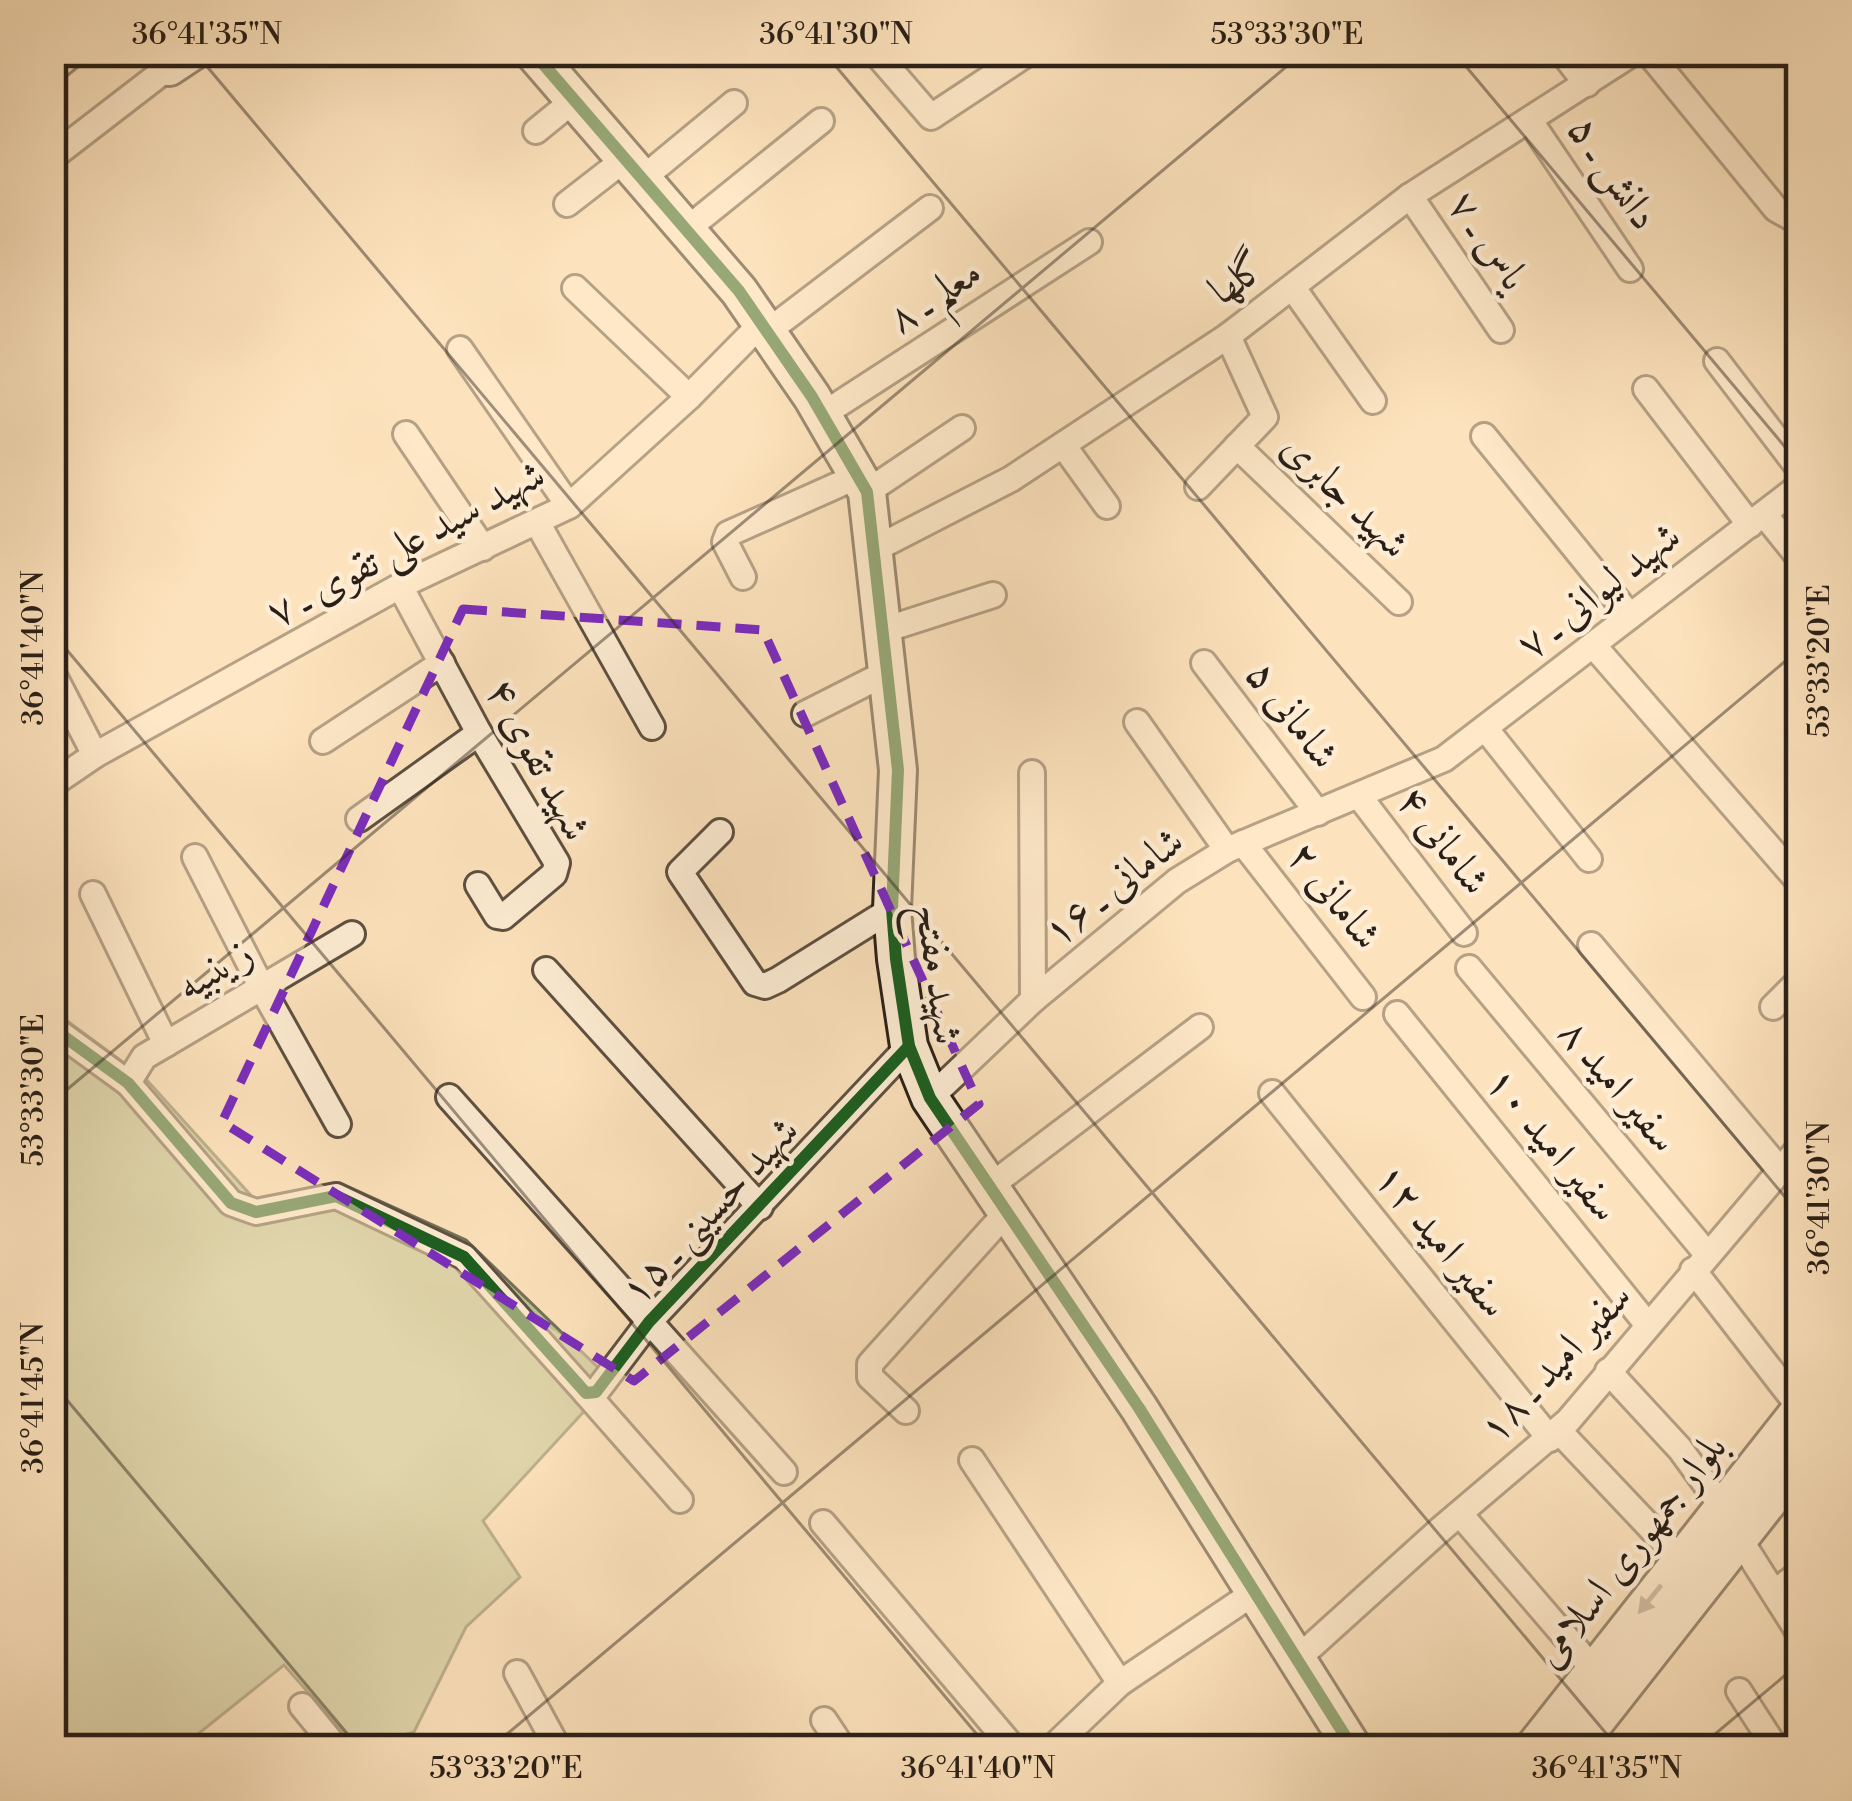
<svg xmlns="http://www.w3.org/2000/svg" width="1852" height="1801" font-family="'Libre Bodoni',Amiri,serif">
<style>
.green{fill:#bcc494;stroke:#727256;stroke-width:3}
.lines{fill:none;stroke-linecap:round;stroke-linejoin:round}
.street-casing{stroke:#5e5041;stroke-width:30}
.secondary-casing{stroke:#291f18;stroke-width:42}
.street{stroke:#feedd4;stroke-width:24}
.secondary{stroke:#feedd4;stroke-width:36}
.cycleway-casing{stroke:#feedd4;stroke-width:20}
.cycleway{stroke:#1b5e20;stroke-width:12}
.oneway{fill:#9e907f}
.marked{fill:none;stroke:#7b2cbf;stroke-width:9;stroke-dasharray:24 15;stroke-linejoin:round}
.ticks{fill:none;stroke:#291f18;stroke-width:3;stroke-opacity:0.45}
.labels{text-anchor:middle;dominant-baseline:central;stroke-width:9;stroke-linejoin:round;paint-order:stroke}
.street-label{font-size:42px;fill:#291f18;stroke:#feedd4}
.neatline{fill:none;stroke:#291f18;stroke-width:4.5}
.ticks-label{font-size:30px;text-anchor:middle;fill:#291f18}
</style>
<rect width="100%" height="100%" fill="#fde3bd"/>
<filter id="stains"><feTurbulence type="fractalNoise" baseFrequency=".00167" numOctaves="4"/><feColorMatrix values="0 0 0 0 .2 0 0 0 0 .09 0 0 0 0 .02 0 0 0 .5 -.17"/></filter>
<radialGradient id="worn" r=".72"><stop offset=".6" stop-color="#630" stop-opacity="0"/><stop offset="1" stop-color="#630" stop-opacity=".3"/></radialGradient>
<path class="green" d="M51,1009L146,1079L255,1200L340,1183L466,1240L612,1381L483,1521L520,1577L466,1627L414,1732L357,1748L284,1665L178,1750H51Z"/>
<g class="lines">
<defs>
<g id="street">
<path d="M874,51L931,117L1031,51"/>
<path d="M1561,51L1587,84"/>
<path d="M1647,51L1776,209L1801,223"/>
<path d="M1530,121L1630,269"/>
<path d="M536,131L574,100"/>
<path d="M51,158L169,67"/>
<path d="M642,179L734,103"/>
<path d="M1410,196L1501,330"/>
<path d="M567,204L625,159"/>
<path d="M686,230L821,121"/>
<path d="M575,288L689,397"/>
<path d="M1293,288L1373,401"/>
<path d="M767,332L930,208"/>
<path d="M460,349L569,506"/>
<path d="M1717,361L1801,471"/>
<path d="M1646,389L1750,525"/>
<path d="M822,415L1089,242"/>
<path d="M406,434L483,548"/>
<path d="M1484,436L1630,616"/>
<path d="M1063,445L1107,506"/>
<path d="M1237,446L1399,602"/>
<path d="M1198,487L1265,417L1228,336"/>
<path d="M867,492L962,428"/>
<path d="M1764,514L1801,560"/>
<path d="M538,524L652,727"/>
<path d="M873,550L1011,479L1228,336L1410,196L1636,51"/>
<path d="M743,577L725,542L728,534L858,476"/>
<path d="M400,586L479,733L557,863L554,874L503,917L497,916L478,885"/>
<path d="M884,630L993,595"/>
<path d="M1593,645L1801,884"/>
<path d="M1204,663L1318,813"/>
<path d="M51,670L95,755"/>
<path d="M805,714L888,672"/>
<path d="M1137,722L1227,850"/>
<path d="M1485,728L1589,859"/>
<path d="M323,741L442,663"/>
<path d="M1032,773L1033,1000"/>
<path d="M51,785L95,755L400,586L569,506L689,397L761,324"/>
<path d="M1359,796L1464,933"/>
<path d="M359,819L479,733"/>
<path d="M720,832L680,872L755,983L765,986L778,980L892,909"/>
<path d="M1243,843L1363,997"/>
<path d="M195,857L262,988L338,1124"/>
<path d="M93,894L166,1044"/>
<path d="M1591,945L1780,1170"/>
<path d="M1469,968L1707,1254"/>
<path d="M546,970L760,1207"/>
<path d="M1773,1007L1801,979"/>
<path d="M1397,1014L1647,1324"/>
<path d="M51,1027L128,1083L231,1203L256,1212L336,1196L464,1257L586,1393L596,1392L649,1322L909,1046"/>
<path d="M128,1083L144,1057L352,934"/>
<path d="M1272,1093L1550,1439"/>
<path d="M449,1097L784,1472"/>
<path d="M930,1098L1033,1000L1177,881L1227,850L1444,759L1801,485"/>
<path d="M989,1187L1200,1027"/>
<path d="M1693,1270L1801,1409"/>
<path d="M1608,1371L1680,1449L1723,1508"/>
<path d="M586,1393L680,1500"/>
<path d="M906,1411L870,1377V1364L1006,1213"/>
<path d="M1558,1430L1681,1560"/>
<path d="M972,1460L1120,1683"/>
<path d="M1460,1514L1594,1670"/>
<path d="M823,1523L1015,1750"/>
<path d="M1739,1538L1801,1636"/>
<path d="M1774,1593L1801,1572"/>
<path d="M1295,1661L1441,1529L1568,1421L1801,1146"/>
<path d="M517,1673L559,1750"/>
<path d="M1739,1691L1777,1750"/>
<path d="M302,1706L338,1750"/>
<path d="M824,1720L844,1750"/>
<path d="M1050,1750L1120,1683L1252,1594"/>
</g>
<g id="secondary">
<path d="M532,51L739,291L812,397L867,492L898,770L892,909L896,959L909,1046L930,1098L1139,1408L1354,1750"/>
<path d="M169,67L193,51"/>
<path d="M1532,1750L1801,1409"/>
<path d="M1573,1750L1801,1460"/>
</g>
</defs>
<use href="#street" class="street-casing"/>
<use href="#secondary" class="secondary-casing"/>
<use href="#street" class="street"/>
<use href="#secondary" class="secondary"/>
<defs>
<g id="cycleway">
<path d="M532,51L739,291L812,397L867,492L898,770L892,909L896,959L909,1046L930,1098L1139,1408L1354,1750"/>
<path d="M51,1027L128,1083L231,1203L256,1212L336,1196L464,1257L586,1393L596,1392L649,1322L909,1046"/>
</g>
</defs>
<use href="#cycleway" class="cycleway-casing"/>
<use href="#cycleway" class="cycleway"/>
</g>
<defs><path id="oneway-solid" d="M-6-.8H1V-3.2L6.5 0L1 3.2V.8H-6Z" transform="scale(3)"/></defs>
<use class="oneway" href="#oneway-solid" transform="translate(1650 1599) rotate(129)"/>
<path d="M0 0H1852V1801H0ZM463,609L763,630L979,1104L634,1381L222,1122Z" fill="#fde3bd" fill-opacity=".55" fill-rule="evenodd"/>
<path class="marked" d="M463,609L763,630L979,1104L634,1381L222,1122Z"/>
<path class="ticks" d="M194,51L1620,1750M823,51L1801,1216M1453,51L1801,466M51,89L97,51M51,631L990,1750M51,1103L1305,51M51,1381L361,1750M488,1750L1801,648M1696,1750L1801,1662"/>
<g class="labels">
<g class="street-label">
<text transform="translate(1613 173) rotate(56)">دانش ـ ۵</text>
<text transform="translate(1488 241) rotate(56)">یاس ـ ۷</text>
<text transform="translate(1238 279) rotate(-36)">گلها</text>
<text transform="translate(935 296) rotate(-33)">معلم ـ ۸</text>
<text transform="translate(1345 496) rotate(44)">شهید جابری</text>
<text transform="translate(406 544) rotate(-28)">شهید سید علی تقوی ـ ۷</text>
<text transform="translate(1599 591) rotate(-38)">شهید لیوانی ـ ۷</text>
<text transform="translate(1292 715) rotate(53)">شامانی ۵</text>
<text transform="translate(538 760) rotate(62)">شهید تقوی ۴</text>
<text transform="translate(1443 841) rotate(53)">شامانی ۴</text>
<text transform="translate(1114 887) rotate(-38)">شامانی ـ ۱۶</text>
<text transform="translate(1334 896) rotate(52)">شامانی ۲</text>
<text transform="translate(215 970) rotate(-31)">زینبیه</text>
<text transform="translate(938 974) rotate(82)">شهید مفتح</text>
<text transform="translate(1618 1086) rotate(50)">سفیر امید ۸</text>
<text transform="translate(1552 1145) rotate(51)">سفیر امید ۱۰</text>
<text transform="translate(710 1211) rotate(-47)">شهید حسینی ـ ۱۵</text>
<text transform="translate(1441 1241) rotate(51)">سفیر امید ۱۲</text>
<text transform="translate(1556 1363) rotate(-47)">سفیر امید ـ ۱۸</text>
<text transform="translate(1631 1551) rotate(-52)">بلوار جمهوری اسلامی</text>
</g>
</g>
<rect width="1852" height="1801" fill="none" stroke="#fde3bd" stroke-width="132"/>
<rect x="66" y="66" width="1720" height="1669" class="neatline"/>
<g class="ticks-label">
<text x="207" y="44">36°41'35"N</text>
<text x="836" y="44">36°41'30"N</text>
<text x="1287" y="44">53°33'30"E</text>
<text transform="translate(33 648) rotate(-90)" y="10">36°41'40"N</text>
<text transform="translate(1819 661) rotate(-90)" y="10">53°33'20"E</text>
<text transform="translate(33 1090) rotate(-90)" y="10">53°33'30"E</text>
<text transform="translate(1819 1198) rotate(-90)" y="10">36°41'30"N</text>
<text transform="translate(33 1398) rotate(-90)" y="10">36°41'45"N</text>
<text x="506" y="1778">53°33'20"E</text>
<text x="978" y="1778">36°41'40"N</text>
<text x="1607" y="1778">36°41'35"N</text>
</g>
<rect width="100%" height="100%" filter="url(#stains)"/>
<rect width="100%" height="100%" fill="url(#worn)"/>
</svg>
